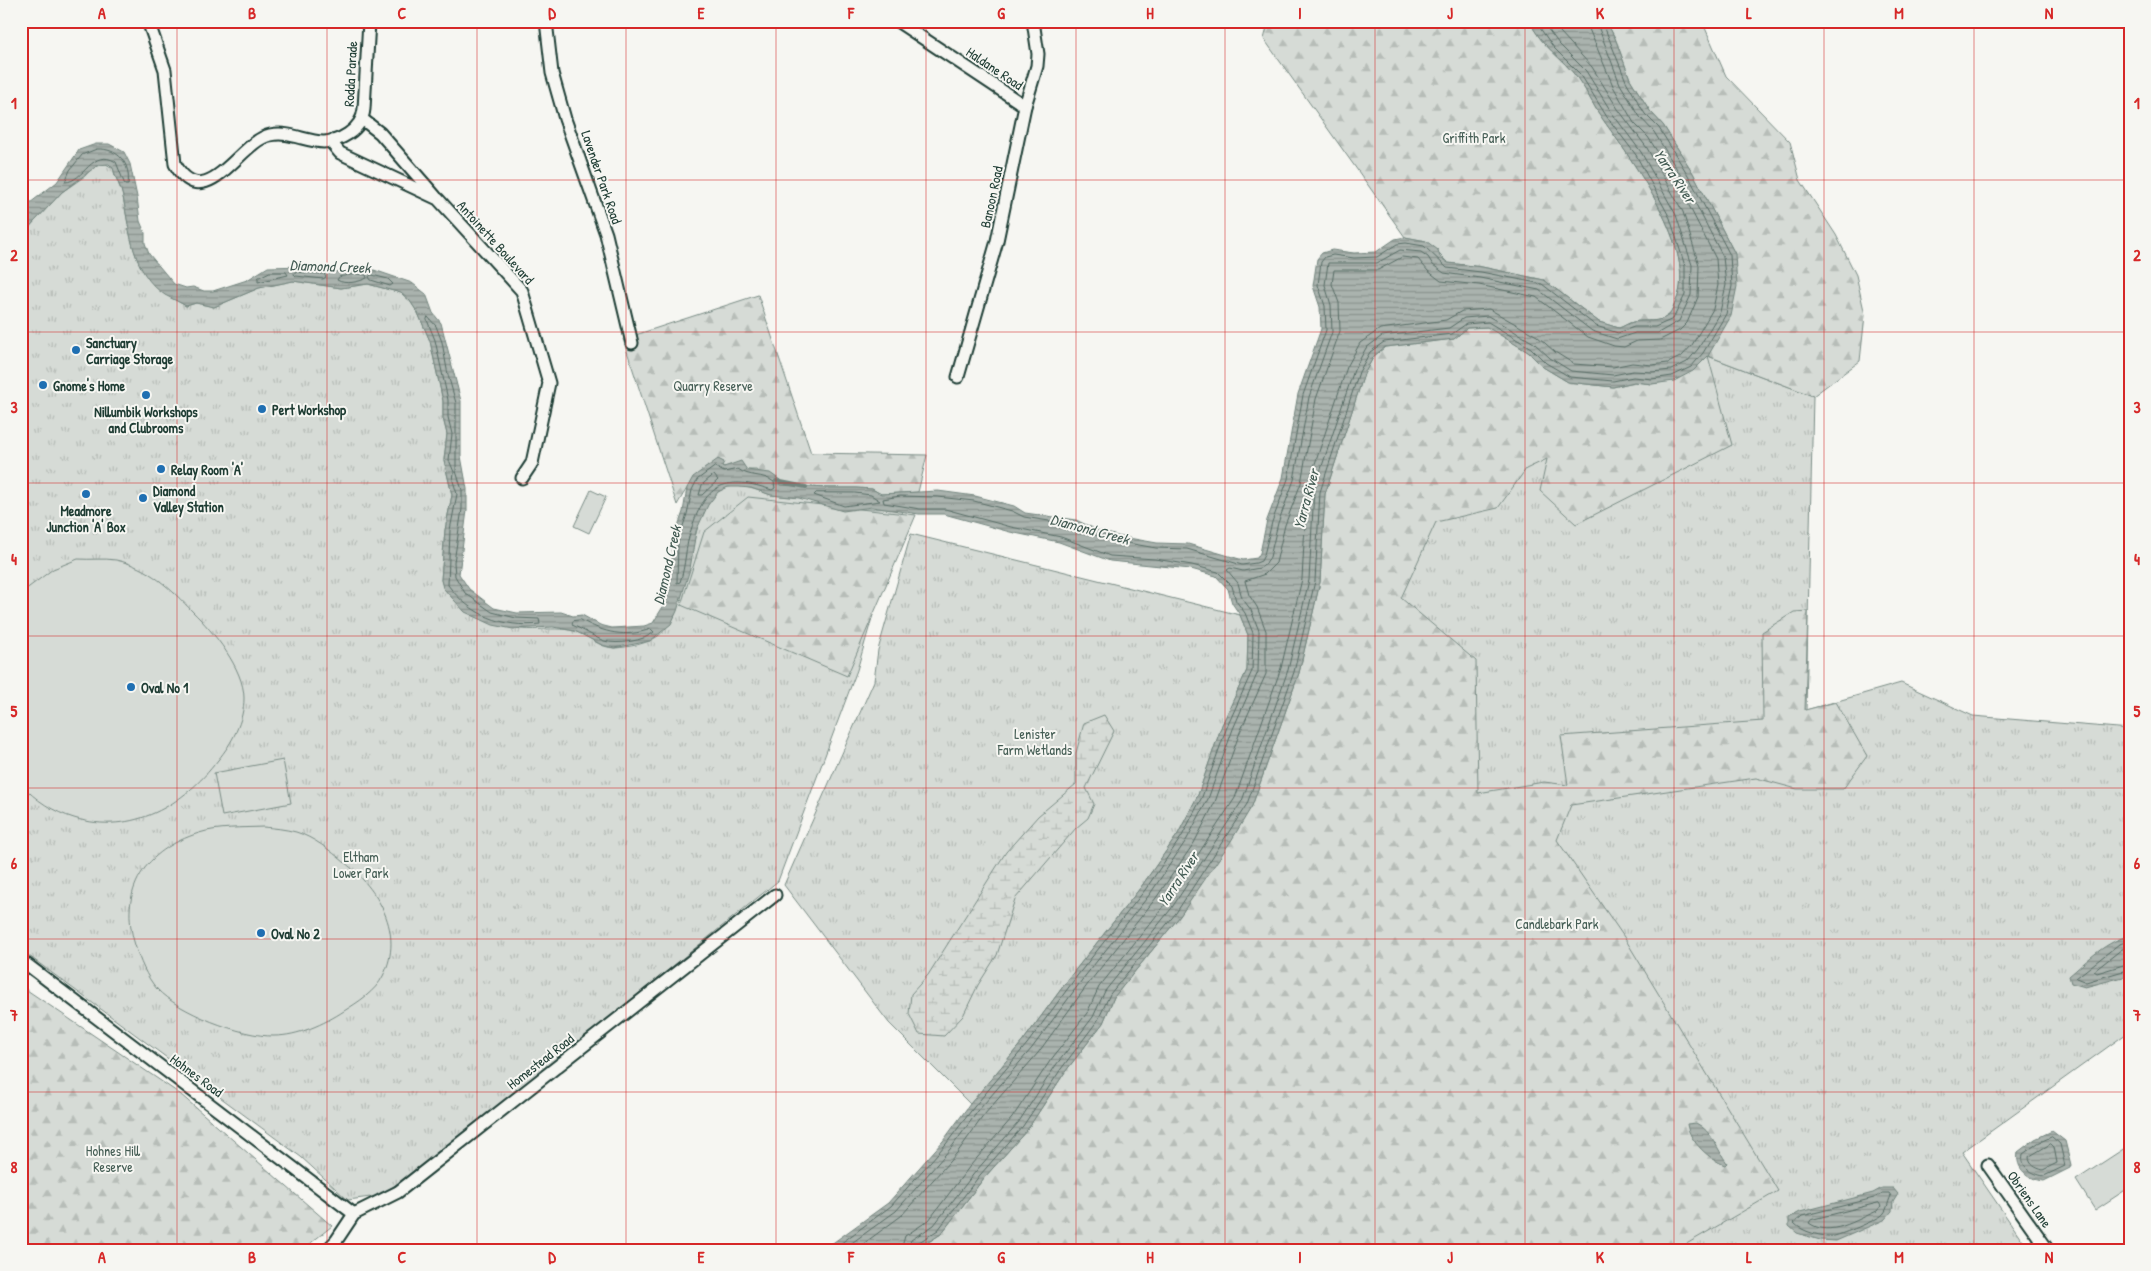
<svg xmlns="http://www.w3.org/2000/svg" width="2151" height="1271" font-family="'Patrick Hand',sans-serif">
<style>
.grass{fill:url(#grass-tufts);stroke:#7a8c85}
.forest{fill:url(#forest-firs);stroke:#7a8c85}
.wetland{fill:url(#wetland-marsh);stroke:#7a8c85}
.garden{fill:#d6dbd6;stroke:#7a8c85}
.water{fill:url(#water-rules);stroke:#72847d}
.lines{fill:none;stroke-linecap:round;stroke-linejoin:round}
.shore{stroke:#576c65;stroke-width:1}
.stream{stroke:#72847d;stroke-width:4}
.minor-casing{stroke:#1f3d34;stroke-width:15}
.minor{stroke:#f6f6f2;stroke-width:11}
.grid{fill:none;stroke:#d62828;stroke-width:1;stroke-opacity:0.55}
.poi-dot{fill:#1f6fb2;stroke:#f6f6f2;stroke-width:2}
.labels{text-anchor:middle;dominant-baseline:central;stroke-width:4;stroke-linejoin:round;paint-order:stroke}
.street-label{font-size:14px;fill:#1f3d34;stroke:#f6f6f2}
.park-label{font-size:14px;fill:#445d54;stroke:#f6f6f2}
.poi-label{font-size:14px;font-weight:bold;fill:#1f3d34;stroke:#f6f6f2;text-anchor:start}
.water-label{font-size:15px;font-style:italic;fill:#425a52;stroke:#f6f6f2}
.neatline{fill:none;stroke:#d62828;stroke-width:2}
.grid-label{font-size:16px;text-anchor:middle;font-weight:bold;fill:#d62828}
</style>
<defs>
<pattern id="grass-tufts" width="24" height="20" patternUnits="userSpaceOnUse" patternTransform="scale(1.25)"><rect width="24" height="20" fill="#d6dbd6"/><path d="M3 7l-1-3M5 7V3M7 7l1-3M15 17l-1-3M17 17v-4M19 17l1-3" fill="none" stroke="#b7bdb8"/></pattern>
<pattern id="forest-firs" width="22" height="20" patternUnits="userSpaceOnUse" patternTransform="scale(1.25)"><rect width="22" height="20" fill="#d6dbd6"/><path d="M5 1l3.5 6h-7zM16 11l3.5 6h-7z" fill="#b7bdb8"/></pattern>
<pattern id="wetland-marsh" width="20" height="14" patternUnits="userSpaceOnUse" patternTransform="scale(1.25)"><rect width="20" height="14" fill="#d6dbd6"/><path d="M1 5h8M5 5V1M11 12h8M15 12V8" fill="none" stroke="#b7bdb8"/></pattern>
<pattern id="water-rules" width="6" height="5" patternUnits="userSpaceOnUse" patternTransform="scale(1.25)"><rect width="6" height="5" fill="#aab3ae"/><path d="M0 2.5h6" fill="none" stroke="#8a938e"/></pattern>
</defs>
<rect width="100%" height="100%" fill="#f6f6f2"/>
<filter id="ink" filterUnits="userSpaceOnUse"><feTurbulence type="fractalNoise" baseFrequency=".02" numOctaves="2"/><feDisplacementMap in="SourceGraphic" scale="10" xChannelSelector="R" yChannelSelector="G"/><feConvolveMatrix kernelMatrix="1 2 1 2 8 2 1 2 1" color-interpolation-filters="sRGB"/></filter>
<g filter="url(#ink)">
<g class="grass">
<path d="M104,163L113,168C115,179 121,186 123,197C134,252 132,277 186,306L196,303L214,307L259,288L293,281L341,288L368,284L401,293L410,301L418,313L430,341L443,401V418L447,434L444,460L452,495L445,530L441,580C447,605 483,614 503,624C525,635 550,625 574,631C588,635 599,648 615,648C629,647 647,644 658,636C697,608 683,499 728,487C742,484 756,490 769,494C778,497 789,495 799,497C815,499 830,509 846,509C865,510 884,507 903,510L857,670L778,881L426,1166L378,1196L348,1200L301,1157L21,950V236L62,192L85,176L91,169Z"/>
<path d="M1708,356L1813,396L1806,710L1901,683L1973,716L2130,729V1031L1962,1152L2029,1250H916L984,1178L1320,582Z"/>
<path d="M911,534L1240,615L1248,635L1247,670L1222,725L1198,795L1178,834L1141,887L1073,973L1023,1041L970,1104L889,1023L784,885L874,681L878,650Z"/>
</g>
<g class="forest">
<path d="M1269,21H1530C1540,46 1563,58 1578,79C1588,92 1594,108 1604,121C1632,160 1699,252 1676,301C1674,305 1673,312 1669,315C1658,324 1646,319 1633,322C1629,323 1624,326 1619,328L1599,322L1544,280L1482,267L1448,263L1426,241L1405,237L1264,39Z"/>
<path d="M1606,21H1702L1726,76L1790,142L1800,180L1836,235L1856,275L1865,315L1860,361L1813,396L1708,356L1732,445L1576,524L1540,491L1547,459L1526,469L1498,508L1436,522L1401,598L1476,661L1478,793L1544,782L1568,785L1561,736L1763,721L1762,632L1794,612L1808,611L1805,710L1836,702L1867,756L1843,789H1797L1756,778L1571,805L1557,840L1624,937L1778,1191L1676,1250H916L941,1234L984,1178L1027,1130L1065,1072L1103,1023L1114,997L1180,916L1252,806L1299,673L1320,582L1325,494L1364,374L1374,356L1385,347L1454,339L1467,328L1488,327L1528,352L1543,367L1568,382L1613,387L1634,382L1652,384L1708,356L1714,343L1735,254L1693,173L1663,125L1650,111L1630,79L1615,38Z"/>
<path d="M758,295L811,453L927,455L918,492L881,494L872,489L856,488H825L780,485L756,470H747L735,465C729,467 725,466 720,467C696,470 688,486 677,505L623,339Z"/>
<path d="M748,497L916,515L847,676L681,605L704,532Z"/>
<path d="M21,986L180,1094L332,1226L302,1250H21Z"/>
</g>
<path class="wetland" d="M1104,715L1114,731L1086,788L1094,804L1088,818L1076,828L1015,899L997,955L978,985L963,1016L944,1036L919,1034L909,1014L911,994L928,975L1006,852L1038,816L1076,784V753L1084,723Z"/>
<g class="garden">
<path d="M591,490L606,497L589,533L574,526Z"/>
<path d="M78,559C90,560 104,558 116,560C149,567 171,589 193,612C213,631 244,669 244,698C244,721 232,743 218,760C184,805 132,836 74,818C54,812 35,800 21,784V593L53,569Z"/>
<path d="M283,760L291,803L222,816L214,773Z"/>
<path d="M263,827C274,828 285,829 296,832C313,837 331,851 344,862C378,889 405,933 383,976C375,992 358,1002 344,1011C324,1024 298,1036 274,1036C242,1037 178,1012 157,989C146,976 140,961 135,945C118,890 145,850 199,833C218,827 242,828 263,827Z"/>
<path d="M2128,1146L2130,1187L2095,1210L2076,1180Z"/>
</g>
<g class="water">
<path d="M1530,21H1606L1615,38L1630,79L1650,111L1663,125L1693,173L1735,254L1737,286L1731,316L1708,356L1693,371L1674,381L1652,384L1634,382L1613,387L1568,382L1543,367L1528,352L1487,327L1467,328L1454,339L1385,347L1374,356L1364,374L1325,494L1320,582L1299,673L1252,806L1231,841L1180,916L1114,997L1103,1023L1065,1072L1027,1130L984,1178L941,1234L916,1250H823L888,1203L943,1141L970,1104L1023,1041L1073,973L1141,887L1178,834L1198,795L1222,725L1247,670L1248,635L1240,615L1232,603L1228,589L1216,576L1191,569L1110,561L1059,542L1010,532L944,514H919L872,507L843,511L799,498L771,495L751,488L739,487H728L718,492L708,505L696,531L690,569L677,611L671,624L650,641L614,648L602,645L575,631L553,627L513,629L493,625L465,612L443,588L441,580L445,530L452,495L444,460L447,434L443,418V401L430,341L418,313L410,301L401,293L368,284L341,288L293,281L259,288L214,307L196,303L186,306C180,302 172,299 165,295C132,273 130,232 123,197C121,186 115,178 113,168L109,164L98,165L62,192L21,236V210L57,182L79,150L96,144H109L124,152L130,164L137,197L140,221L145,233V243L149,254L174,284L186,288L193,287L204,291H213L247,280L268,267L303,266L340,272L374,270L412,283L426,294L433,313L441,323L461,401V456L467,489V510L459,574L469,589L494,608L517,613L561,612L573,616L582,615L600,625L612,628L644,626L653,623L664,605V596L669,586L673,540L683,512L687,488L693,477L718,459L724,462L722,466L724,467L741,461L747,470L770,473L780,480V485L825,488H856L872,489L881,494L938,491L975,496L1014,506L1025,513L1076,520L1097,530L1117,536L1157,543L1188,544L1243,560L1257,558L1260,553L1267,520L1283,478L1298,394L1321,329L1320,307L1313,286L1317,259L1322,253L1332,250L1354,253L1376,252L1395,239L1405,237L1426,241L1438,250L1440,257L1448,263L1482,267L1544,280L1599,322L1619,328C1623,327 1628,323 1633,322C1646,319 1658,324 1669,315C1672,312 1674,305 1676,301C1699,252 1632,160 1604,121C1594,108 1588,92 1578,79C1563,58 1540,46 1530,21Z"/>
<path d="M2130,936V970L2127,976L2085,987L2071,983L2069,976C2087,961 2107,940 2130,936Z"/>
<path d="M1696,1123C1712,1131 1717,1149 1727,1163L1725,1165C1710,1160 1689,1141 1687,1124Z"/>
<path d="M2052,1131L2065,1141L2071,1165L2070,1168L2044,1181C2028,1179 2015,1169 2018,1152L2035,1139Z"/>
<path d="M1882,1188H1893L1898,1194L1893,1202L1892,1211L1884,1220L1836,1241L1820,1240L1797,1233L1789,1226V1218L1800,1212L1873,1193Z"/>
</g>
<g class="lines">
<g class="shore">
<path d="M97,149C119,148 131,164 128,185H125L116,162C92,147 84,182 65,182L70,170L82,155Z"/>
<path d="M270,272H286L288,275L258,282V278Z"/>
<path d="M296,272L324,274L326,277L323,279L296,276L294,274Z"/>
<path d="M358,274L366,275L367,278C359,282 345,285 337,280L339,277Z"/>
<path d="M372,275L388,279L393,284L390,286L371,280L369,277Z"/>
<path d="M428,317L436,326L442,342L448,375L456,403V471L462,490V509L454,562L455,576L465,593L492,612L516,618L539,619L540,624C503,628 470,615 448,585L450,530L457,494L453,481L454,472L449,460L452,434L448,417V400L435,340L427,320Z"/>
<path d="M715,467L724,472L738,469C750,478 762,473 774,482L775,488L772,490C727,475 706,482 691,530C685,547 686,565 680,582L677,583L678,541L687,514L692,490L697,480Z"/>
<path d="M714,475L718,480L702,495H699L702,485Z"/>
<path d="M855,493L871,495L880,501L844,506L814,495L816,493Z"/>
<path d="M581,620C604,633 625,638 651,629L654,632C645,641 617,645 604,641C596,638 582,629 572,625L573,621Z"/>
<path d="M2130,941L2119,944L2076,978L2086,982L2130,969"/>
<path d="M2130,948L2122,949L2094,971L2097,973L2130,963"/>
<path d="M2052,1137L2060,1144L2065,1166L2044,1176C2032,1174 2020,1167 2023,1154L2038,1143Z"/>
<path d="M2051,1144L2054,1147L2057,1163L2043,1170C2036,1168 2029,1165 2029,1157Z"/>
<path d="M1883,1193H1889L1891,1196C1887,1203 1888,1211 1881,1216C1874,1221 1843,1234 1834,1236C1822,1237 1802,1232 1794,1223L1802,1216L1874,1198Z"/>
<path d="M1879,1203L1881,1206L1877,1211C1856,1220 1830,1238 1809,1223L1811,1220Z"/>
<path d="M832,1250L891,1206L946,1144L974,1107L1027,1044L1077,976L1145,890L1182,836L1202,797L1227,727L1252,671L1253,633L1245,613L1236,601L1232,586L1218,572L1192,565L1155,559L1110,556L1061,537L1011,527L945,509H920L884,503L883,499L900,496L938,497L974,501L1012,511L1024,517L1074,525L1095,535L1116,541L1156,548L1187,549L1242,565L1256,563L1261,561L1264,555L1272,522L1288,479L1303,395L1326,330L1325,306L1318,285L1321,262L1325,257L1333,255L1354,258L1377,257L1397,244L1406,243L1424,246L1447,268L1481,272L1542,284L1596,326L1618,333L1634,327H1655L1673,319L1685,295V266L1670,218L1636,155L1607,117L1581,75L1554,48L1535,21"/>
<path d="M842,1250L896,1211L951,1148L978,1111L1032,1048L1082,980L1150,894L1187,839L1208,799L1233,729L1258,672L1259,631L1251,610L1242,598L1238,583L1227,570L1230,568L1243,571L1260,568L1266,564L1270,557L1278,523L1294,480L1309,397L1332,332L1331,305L1325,285L1328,263H1377L1400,250L1421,252L1428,257L1433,265L1444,273L1480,278L1539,290L1592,331L1617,339L1635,333H1658L1679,321L1691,295L1692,265L1676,215L1641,152L1612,113L1586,71L1559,44L1542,21"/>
<path d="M855,1250L901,1216L957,1153L984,1115L1038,1053L1088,984L1156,898L1194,843L1215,802L1240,732L1266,674V631L1257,607L1249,595L1245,581L1265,574L1276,563L1285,525L1301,483L1316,399L1340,331L1339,303L1332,284L1334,270H1378L1402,257L1418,259L1428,271L1441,281L1479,285L1536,297L1588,337L1614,346L1624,347L1637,341L1660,340L1680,330L1687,323L1698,297L1699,265L1683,212L1647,148L1618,109L1592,67L1550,21"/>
<path d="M901,1250L905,1236L929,1220L970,1166L1012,1118L1050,1061L1087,1013L1099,987L1165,905L1235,798L1281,668L1302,579L1307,488L1347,367L1360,343L1380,329L1446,320L1462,311L1489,309L1537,336L1555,352L1574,364L1613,367L1632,363L1652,365L1668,363L1682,356L1692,345L1713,309L1718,285L1716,259L1677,182L1648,137L1634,123L1614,88L1589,29L1588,21"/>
<path d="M908,1250L911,1240L934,1225L976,1171L1018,1123L1056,1065L1093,1017L1105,991L1171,909L1242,801L1288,670L1309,580L1314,490L1354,370L1366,348L1382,336L1449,328L1464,318L1488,316L1534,343L1550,358L1571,371L1613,375L1633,371L1652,372L1671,370L1687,362L1698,349L1720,312L1726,285L1723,257L1683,179L1654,132L1640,117L1620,84L1596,21"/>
<path d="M914,1250L916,1244L938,1230L980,1175L1023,1126L1061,1069L1098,1020L1110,994L1176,913L1247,804L1294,672L1315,581L1320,492L1359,372L1370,352L1384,342L1452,334L1466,324L1488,322L1531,348L1546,363L1570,377L1613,381L1633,377L1652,379L1672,376L1691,367L1703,353L1726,314L1732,286L1730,255L1688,175L1659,128L1645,114L1626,81L1602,21"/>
</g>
<path class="stream" d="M776,481L806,487"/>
<defs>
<g id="minor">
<path d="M148,21L165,70L175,164C205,217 240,141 270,135C298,129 318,154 348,134C357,128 363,120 364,109L369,21"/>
<path d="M546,21L552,73L565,119L606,234L632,343"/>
<path d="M897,21L1025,106"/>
<path d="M362,119L380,133L435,196"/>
<path d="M330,141L340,153L438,199L522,291L549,383L532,463L522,478"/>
<path d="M958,377L997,241L1025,106L1037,66L1038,54L1033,21"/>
<path d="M21,960L354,1214"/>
<path d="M1988,1165L2048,1250"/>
<path d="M327,1250L336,1241L354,1214L398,1192L775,895"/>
</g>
</defs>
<use href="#minor" class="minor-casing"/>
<use href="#minor" class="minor"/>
</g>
</g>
<path class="grid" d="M177,21V1250M327,21V1250M477,21V1250M626,21V1250M776,21V1250M926,21V1250M1076,21V1250M1225,21V1250M1375,21V1250M1525,21V1250M1674,21V1250M1824,21V1250M1974,21V1250M21,180H2130M21,332H2130M21,483H2130M21,636H2130M21,788H2130M21,939H2130M21,1092H2130"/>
<g class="poi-dot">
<circle cx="76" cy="350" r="5"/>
<circle cx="43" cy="385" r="5"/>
<circle cx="146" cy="395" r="5"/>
<circle cx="262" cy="409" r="5"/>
<circle cx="161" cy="469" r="5"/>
<circle cx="86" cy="494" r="5"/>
<circle cx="143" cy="498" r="5"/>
<circle cx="131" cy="687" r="5"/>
<circle cx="261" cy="933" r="5"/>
</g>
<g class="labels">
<g class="street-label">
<text transform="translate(995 68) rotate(34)">Haldane Road</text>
<text transform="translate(350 74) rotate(-87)">Rodda Parade</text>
<text transform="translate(602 177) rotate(71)">Lavender Park Road</text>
<text transform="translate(991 197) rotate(-78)">Banoon Road</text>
<text transform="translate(496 242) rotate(48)">Antoinette Boulevard</text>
<text transform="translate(540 1061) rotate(-38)">Homestead Road</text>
<text transform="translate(197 1075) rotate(37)">Hohnes Road</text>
<text transform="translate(2030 1199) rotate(55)">Obriens Lane</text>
</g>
<g class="park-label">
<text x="1474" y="137">Griffith Park</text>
<text x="713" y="385">Quarry Reserve</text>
<text x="1035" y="733">Lenister<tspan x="1035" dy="16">Farm Wetlands</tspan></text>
<text x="361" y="856">Eltham<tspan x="361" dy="16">Lower Park</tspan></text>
<text x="1557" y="923">Candlebark Park</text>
<text x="113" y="1150">Hohnes Hill<tspan x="113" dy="16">Reserve</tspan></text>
</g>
<g class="poi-label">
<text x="86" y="342">Sanctuary<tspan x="86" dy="16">Carriage Storage</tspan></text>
<text x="53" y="385">Gnome's Home</text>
<text x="272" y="409">Pert Workshop</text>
<text x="146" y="411" text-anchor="middle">Nillumbik Workshops<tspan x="146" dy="16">and Clubrooms</tspan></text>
<text x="171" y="469">Relay Room 'A'</text>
<text x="153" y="490">Diamond<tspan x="153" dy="16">Valley Station</tspan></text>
<text x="86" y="510" text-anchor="middle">Meadmore<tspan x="86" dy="16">Junction 'A' Box</tspan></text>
<text x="141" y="687">Oval No 1</text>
<text x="271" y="933">Oval No 2</text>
</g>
<g class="water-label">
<text transform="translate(1675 176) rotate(56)">Yarra River</text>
<text transform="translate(330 266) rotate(2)">Diamond Creek</text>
<text transform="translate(1306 499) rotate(-75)">Yarra River</text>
<text transform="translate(1090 529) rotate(15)">Diamond Creek</text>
<text transform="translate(667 565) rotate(-77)">Diamond Creek</text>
<text transform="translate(1178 879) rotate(-57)">Yarra River</text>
</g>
</g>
<rect width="2151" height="1271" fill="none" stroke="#f6f6f2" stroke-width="55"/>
<rect x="28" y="28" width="2096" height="1216" class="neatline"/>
<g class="grid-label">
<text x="102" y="19">A</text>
<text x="252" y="19">B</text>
<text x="402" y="19">C</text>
<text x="552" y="19">D</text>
<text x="701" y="19">E</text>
<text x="851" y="19">F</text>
<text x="1001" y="19">G</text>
<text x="1150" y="19">H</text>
<text x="1300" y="19">I</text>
<text x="1450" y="19">J</text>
<text x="1600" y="19">K</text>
<text x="1749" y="19">L</text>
<text x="1899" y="19">M</text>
<text x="2049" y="19">N</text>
<text x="14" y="109">1</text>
<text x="2137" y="109">1</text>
<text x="14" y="261">2</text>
<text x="2137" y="261">2</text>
<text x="14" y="413">3</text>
<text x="2137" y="413">3</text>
<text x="14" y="565">4</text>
<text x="2137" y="565">4</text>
<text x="14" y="717">5</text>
<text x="2137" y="717">5</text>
<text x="14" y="869">6</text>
<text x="2137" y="869">6</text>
<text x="14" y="1021">7</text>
<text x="2137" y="1021">7</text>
<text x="14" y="1173">8</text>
<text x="2137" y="1173">8</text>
<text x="102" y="1263">A</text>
<text x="252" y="1263">B</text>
<text x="402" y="1263">C</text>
<text x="552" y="1263">D</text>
<text x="701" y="1263">E</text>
<text x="851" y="1263">F</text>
<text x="1001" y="1263">G</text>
<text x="1150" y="1263">H</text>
<text x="1300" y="1263">I</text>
<text x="1450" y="1263">J</text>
<text x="1600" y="1263">K</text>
<text x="1749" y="1263">L</text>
<text x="1899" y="1263">M</text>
<text x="2049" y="1263">N</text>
</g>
</svg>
